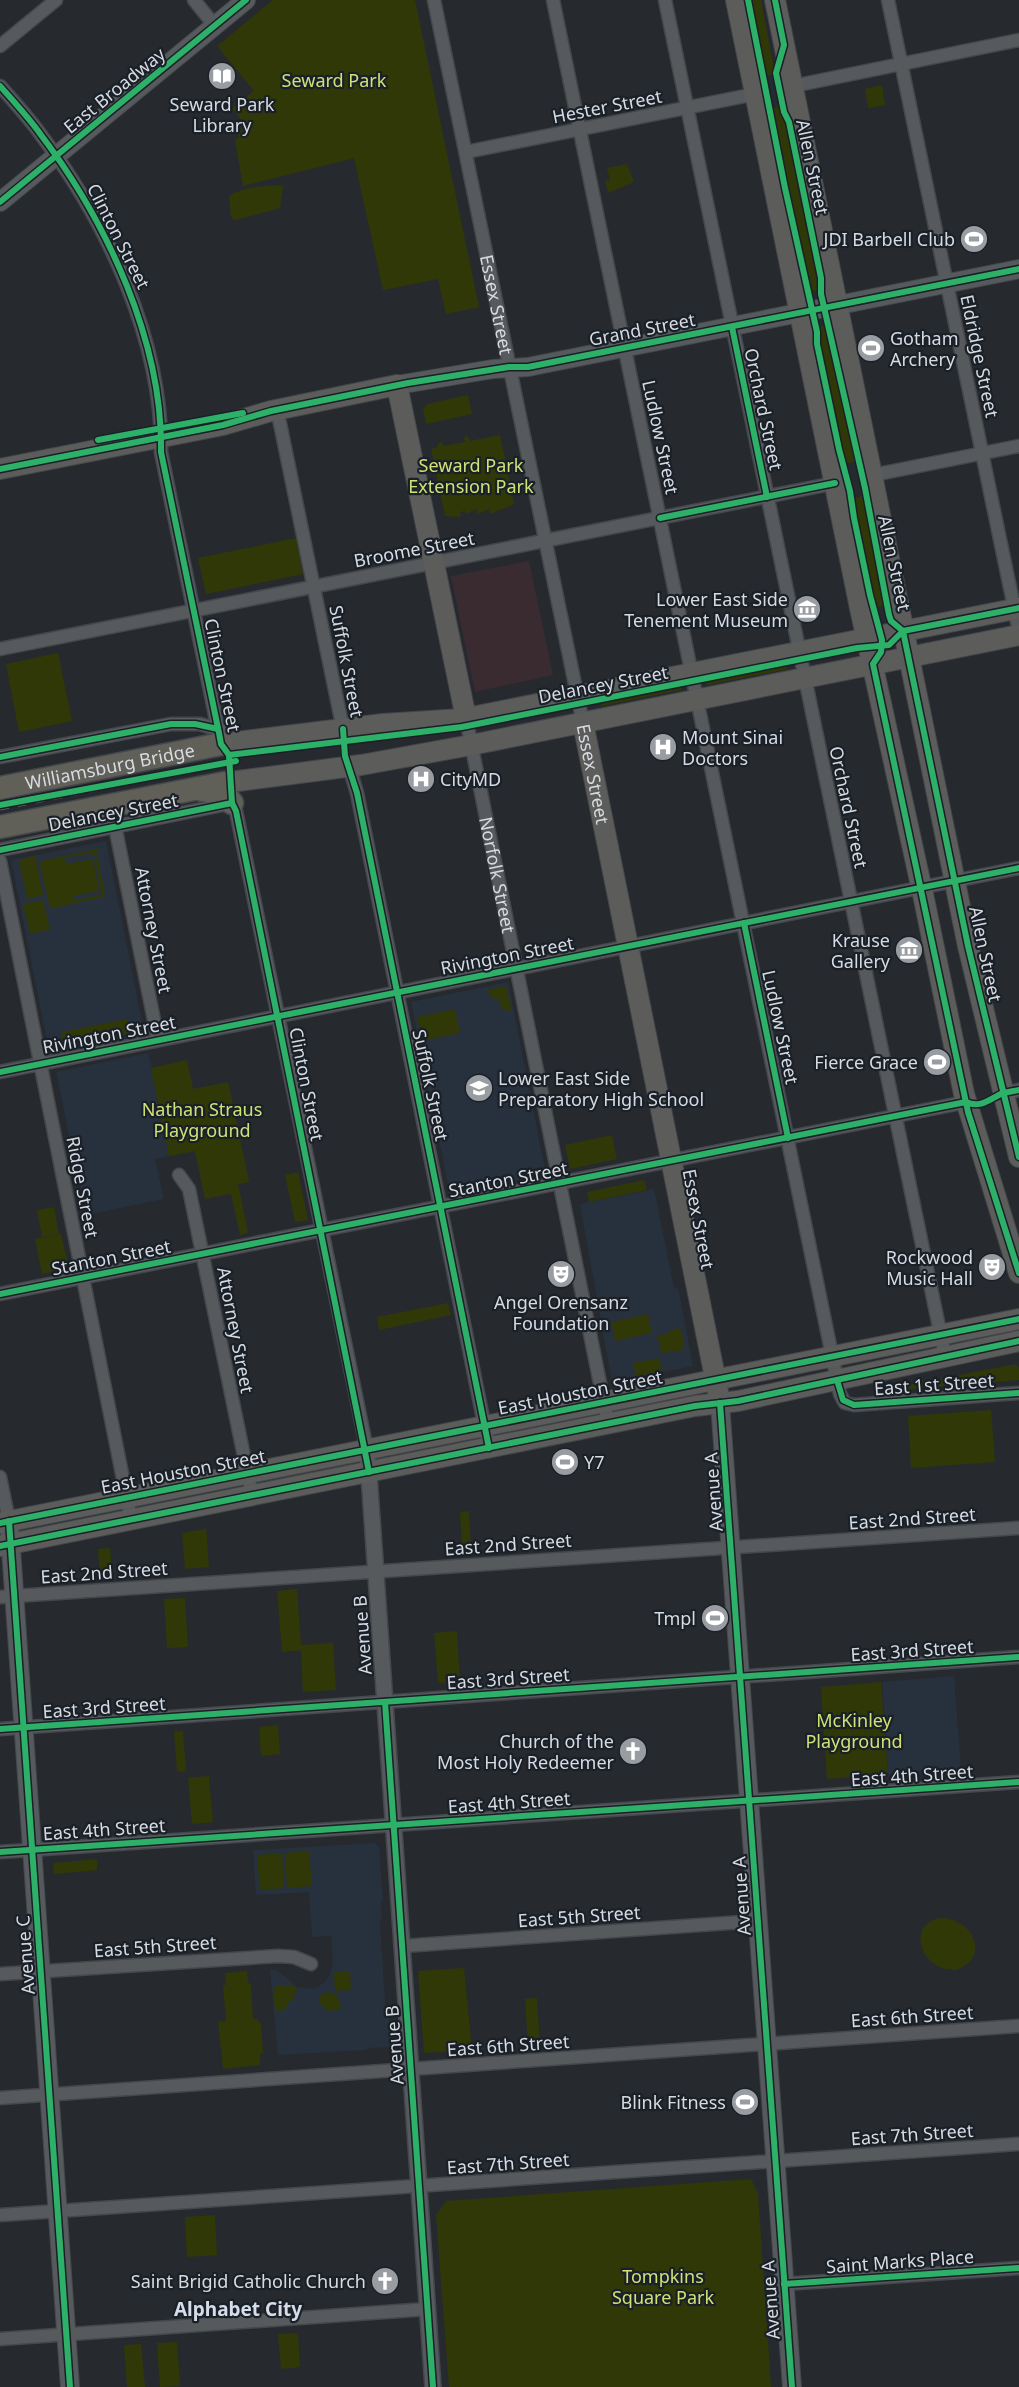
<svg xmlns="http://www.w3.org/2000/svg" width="1019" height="2387" font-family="'Noto Sans',sans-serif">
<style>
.commercial{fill:#3a2b31}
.built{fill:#27303d}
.green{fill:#313807;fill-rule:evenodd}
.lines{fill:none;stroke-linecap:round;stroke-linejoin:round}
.minor-casing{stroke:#44474b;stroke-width:15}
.tertiary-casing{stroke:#44474b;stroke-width:18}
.secondary-casing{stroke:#44474b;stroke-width:20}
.primary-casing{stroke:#44474b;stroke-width:22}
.motorway-casing{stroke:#44474b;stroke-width:25}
.minor{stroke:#575a5d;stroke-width:12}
.tertiary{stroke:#575a5d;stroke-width:15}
.secondary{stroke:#575a5d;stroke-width:18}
.primary{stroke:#5c5d5b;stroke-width:20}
.motorway{stroke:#605f58;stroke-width:22}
.rail{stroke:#626669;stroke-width:3;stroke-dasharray:9 9;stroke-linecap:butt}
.cycleway-casing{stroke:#1a2028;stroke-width:9}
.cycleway{stroke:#2db169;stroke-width:6}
.labels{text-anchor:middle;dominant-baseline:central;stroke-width:4.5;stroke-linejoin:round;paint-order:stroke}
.park-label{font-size:18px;fill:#d0e176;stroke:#1a2028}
.street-label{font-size:18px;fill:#d7dbe1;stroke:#1a2028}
.poi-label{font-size:18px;fill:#d7dbe1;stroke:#1a2028;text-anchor:end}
.neighbourhood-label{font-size:19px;font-weight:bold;fill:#d5dde9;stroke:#1a2028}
</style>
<rect width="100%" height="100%" fill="#262a2e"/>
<path class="commercial" d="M529,561L553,675L475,692L451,576Z"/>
<g class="built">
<path d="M106,841L144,1031L49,1050L11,860Z"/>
<path d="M508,982L546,1174L450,1194L411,1002Z"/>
<path d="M148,1053L152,1068L187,1060L193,1089L228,1082L249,1182L203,1191L195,1151L169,1156L155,1159L164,1199L86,1215L56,1072Z"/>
<path d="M654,1189L674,1288H678L693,1366L612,1382L580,1204Z"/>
<path d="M954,1676L961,1769L888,1774L882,1682Z"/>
<path d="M376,1843L377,1846H379L383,1900L381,1901L382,1920L380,1921L386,2018H389L391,2047L367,2048V2050L278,2055L270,1970H277L297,1987L313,1989L322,1984L329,1977L333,1963L331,1936L312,1937L309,1892L256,1895L253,1850Z"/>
</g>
<g class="green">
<path d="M273,0H415L479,307L446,314L438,279L383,290L354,158L243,186L235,140L239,137L237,134L246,126L232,108L254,91L217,46Z"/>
<path d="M749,0H761L775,74L765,76Z"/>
<path d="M882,85L885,105L868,108L865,89Z"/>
<path d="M781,106L787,121L820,278L819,290L810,292L772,121V108Z"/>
<path d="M627,164L634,182L608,193L605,181L610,180L607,168Z"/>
<path d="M283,185L280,208L235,220L231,217L229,196C246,186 264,186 283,185Z"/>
<path d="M828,325L854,444L855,462L847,463L839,443L820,348L818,327Z"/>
<path d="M468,395L472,414L426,424L423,409L427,404Z"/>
<path d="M500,435L514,504L490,514L489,509L478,514L476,509L466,514L465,511L460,512L461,517L445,516L431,449L438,447V443L442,442L443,446L465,442L464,437L468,436L470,441Z"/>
<path d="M863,496L884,592L885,606L876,607L871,595L855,520L854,498Z"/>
<path d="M296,538L303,574L206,594L198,558Z"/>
<path d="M58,653L72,721L19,732L6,664Z"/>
<path d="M787,664L788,669L707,685L706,680Z"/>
<path d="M681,685V690L601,706V701Z"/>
<path d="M100,848V851L96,852L105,892L103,897L54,908L50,907L40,866L41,861ZM91,853L94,855L102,894L73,901V896L99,891L93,859L67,864L64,858Z"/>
<path d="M35,856L43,895L27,899L19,860Z"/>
<path d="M43,900L50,929L30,934L23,904Z"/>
<path d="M506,986L512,1011L502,1009L499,999L492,998L487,990Z"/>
<path d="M455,1009L460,1033L422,1041L417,1017Z"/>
<path d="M127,1019L130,1032L64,1046L61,1032Z"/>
<path d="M187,1060L193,1089L228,1082L249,1182L238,1184L248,1233L240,1235L231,1194L205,1199L195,1151L169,1156L151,1068Z"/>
<path d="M612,1135L617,1159L570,1169L565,1145Z"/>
<path d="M298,1172L308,1220L295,1222L285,1175Z"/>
<path d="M644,1180L647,1190L589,1202L587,1192Z"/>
<path d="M54,1207L59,1234L42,1237L37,1210Z"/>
<path d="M61,1234L69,1268L42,1274L35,1239Z"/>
<path d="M448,1303L451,1315L379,1330L377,1317Z"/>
<path d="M648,1314L652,1333L615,1341L611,1322Z"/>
<path d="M679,1328L682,1330L684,1350L662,1353L657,1336L667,1334L670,1331Z"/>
<path d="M659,1358L662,1371L636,1376L633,1363Z"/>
<path d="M1016,1364L1019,1368V1380L899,1390L898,1387Z"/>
<path d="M991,1410L995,1462L911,1468L908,1416Z"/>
<path d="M469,1511L471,1549H462L460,1512Z"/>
<path d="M206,1529L209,1567L185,1569L182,1533Z"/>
<path d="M110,1548L112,1574L100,1575L98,1549Z"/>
<path d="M297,1589L301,1645L333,1643L336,1690L303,1692L301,1650L282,1652L277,1591Z"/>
<path d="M185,1598L188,1647L167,1648L164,1599Z"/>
<path d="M457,1631L460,1682L438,1683L434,1633Z"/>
<path d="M881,1682L888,1774L827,1779L821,1687Z"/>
<path d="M278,1725L280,1754L261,1756L259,1727Z"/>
<path d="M183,1731L186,1771L177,1772L174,1732Z"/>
<path d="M209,1776L213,1822L192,1824L188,1778Z"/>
<path d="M309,1851L312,1886L287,1888L285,1853Z"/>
<path d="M282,1853L284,1888L260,1890L257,1855Z"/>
<path d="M97,1859V1870L54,1874L53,1863Z"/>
<path d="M941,1918C974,1919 991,1958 956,1970C949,1969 941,1969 936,1965C916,1952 913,1922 941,1918Z"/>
<path d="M464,1968L472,2050L424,2053L418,1971Z"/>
<path d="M247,1971L248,1982L251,1985L253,2019H257L261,2024L263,2053L260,2054V2065L223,2069L218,2022L226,2021L223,1985H226L225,1973Z"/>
<path d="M350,1971L351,1990L335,1991L334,1972Z"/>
<path d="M282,1985H292L297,1988L292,2002H288V2006L279,2012L275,2009L273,1991L276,1986Z"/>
<path d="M327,1992L336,1994L341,2006L338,2010L328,2011L319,2003V1997Z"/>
<path d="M537,1998L540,2045H528L525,1999Z"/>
<path d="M751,2179L758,2193L771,2387H449L436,2215L446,2201Z"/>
<path d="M215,2215L217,2255L187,2257L185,2217Z"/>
<path d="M298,2333L300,2367L281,2369L278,2334Z"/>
<path d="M177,2342L180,2386L160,2387L157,2343Z"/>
<path d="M141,2344L145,2387H127L124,2345Z"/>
</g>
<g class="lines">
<defs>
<g id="minor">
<path d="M194,0L215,26"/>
<path id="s1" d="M434,0L583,723"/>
<path d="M553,0L840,1394L845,1403L854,1405L1019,1393"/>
<path d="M665,0L945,1356"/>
<path d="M888,0L1019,631"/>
<path d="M0,46L56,0"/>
<path d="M0,86C14,102 29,118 41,135C107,222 163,342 161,452L221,744"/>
<path d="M793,86L1019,40"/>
<path d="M466,152L755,94"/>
<path d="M277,409L343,729"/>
<path d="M873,475L1019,446"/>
<path d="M0,649L835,483"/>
<path id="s2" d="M466,718L608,1423"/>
<path d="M0,757L171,724H200L223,731"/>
<path d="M349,766L357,793L489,1448"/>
<path d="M115,826L158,1040"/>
<path d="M0,850L232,803L236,811L367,1450"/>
<path d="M0,861L131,1519"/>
<path d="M0,1072L1019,868"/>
<path d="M1002,1094L1019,1090"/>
<path d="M179,1175L189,1189L252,1495"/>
<path d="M0,1294L966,1102"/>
<path d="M0,1477L9,1521"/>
<path d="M0,1597L1019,1528"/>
<path d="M0,1729L1019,1657"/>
<path d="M0,1852L1019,1782"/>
<path d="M403,1946L757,1921"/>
<path d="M0,1974L278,1956L294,1957L311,1964"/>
<path d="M0,2098L1019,2026"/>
<path d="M0,2215L1019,2144"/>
<path d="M784,2284L1019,2268"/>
<path d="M0,2339L428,2309"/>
</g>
<path id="tertiary" d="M368,1461L433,2387"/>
<g id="secondary">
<path d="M0,202L246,0"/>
<path d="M397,385L493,369L528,367L1019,269"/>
<path d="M720,1403L792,2387"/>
<path d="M9,1521L70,2387"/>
</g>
<g id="primary">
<path d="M736,0L860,608L924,899L964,1094L1019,1273"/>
<path d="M775,0L968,946L1019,1157"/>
<path d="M0,469L223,425L271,411L397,385L466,718"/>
<path id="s3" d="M583,723L718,1392"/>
<path d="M221,744L383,724L462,719L1019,608"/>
<path d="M230,782L361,765L471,745L1019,635"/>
<path d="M0,1523L1019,1319"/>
<path d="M0,1546L695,1406L738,1401L1019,1341"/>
</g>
<g id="motorway">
<path id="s4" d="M0,788L221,744"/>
<path d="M202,790L225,794L232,803"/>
<path d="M0,827L230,782"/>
</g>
</defs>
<use href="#minor" class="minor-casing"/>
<use href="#tertiary" class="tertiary-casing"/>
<use href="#secondary" class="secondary-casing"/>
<use href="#primary" class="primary-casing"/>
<use href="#motorway" class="motorway-casing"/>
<use href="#minor" class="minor"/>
<use href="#tertiary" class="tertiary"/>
<use href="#secondary" class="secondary"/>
<use href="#primary" class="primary"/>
<use href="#motorway" class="motorway"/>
<path class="rail" d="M0,809L187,772"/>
<defs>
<g id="cycleway">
<path d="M748,0L785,188L817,332V344L839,449L850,491L854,518L870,595L882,640L881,652L873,664L968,1112L1019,1273"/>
<path d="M775,0L784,45L776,73L784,112L789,122L821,278V294L865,488L889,615L891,621L903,631L968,946L1019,1157"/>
<path d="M0,86C14,102 29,118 41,135C107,222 163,342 161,452L219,733L221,744L229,755L232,803L236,811L369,1472"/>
<path d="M0,202L246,0"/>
<path d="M732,327L767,497"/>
<path d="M98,440L243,413"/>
<path d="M0,469L223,425L271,411L408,383L509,367H528L1019,269"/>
<path d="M660,518L835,483"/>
<path d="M343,729L345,756L357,793L489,1448"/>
<path d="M229,755L462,727L857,648L889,645L903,631L1019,608"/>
<path d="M0,757L171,724H195L218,729"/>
<path d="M0,805L236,761"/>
<path d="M0,850L232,803"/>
<path d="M744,923L788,1138"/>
<path d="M0,1072L1019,868"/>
<path d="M0,1294L966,1102C981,1109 991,1098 1003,1093C1008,1092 1014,1091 1019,1090"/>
<path d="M837,1380L843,1400L854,1405L1019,1393"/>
<path d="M720,1403L792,2387"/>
<path d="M9,1521L70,2387"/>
<path d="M0,1523L1019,1319"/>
<path d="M0,1546L695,1406L738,1401L1019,1341"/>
<path d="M385,1702L433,2387"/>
<path d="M0,1729L1019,1657"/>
<path d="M0,1852L1019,1782"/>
<path d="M784,2284L1019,2268"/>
</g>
</defs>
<use href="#cycleway" class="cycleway-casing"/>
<use href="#cycleway" class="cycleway"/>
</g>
<defs>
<symbol id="library-disc" viewBox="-11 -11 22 22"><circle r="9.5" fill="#999da2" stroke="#1a2028"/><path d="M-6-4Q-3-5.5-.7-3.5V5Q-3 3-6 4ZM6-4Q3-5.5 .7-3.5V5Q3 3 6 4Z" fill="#fff"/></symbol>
<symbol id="stadium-disc" viewBox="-11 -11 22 22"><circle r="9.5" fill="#999da2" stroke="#1a2028"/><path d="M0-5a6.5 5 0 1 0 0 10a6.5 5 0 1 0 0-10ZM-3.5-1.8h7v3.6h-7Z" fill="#fff"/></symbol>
<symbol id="museum-disc" viewBox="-11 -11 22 22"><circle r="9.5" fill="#999da2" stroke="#1a2028"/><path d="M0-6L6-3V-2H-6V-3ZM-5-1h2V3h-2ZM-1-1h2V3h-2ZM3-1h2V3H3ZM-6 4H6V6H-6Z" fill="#fff"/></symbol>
<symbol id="hospital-disc" viewBox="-11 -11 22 22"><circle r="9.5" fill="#999da2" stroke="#1a2028"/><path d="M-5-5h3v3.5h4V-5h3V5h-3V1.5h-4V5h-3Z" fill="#fff"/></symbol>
<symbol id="school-disc" viewBox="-11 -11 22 22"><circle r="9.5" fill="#999da2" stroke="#1a2028"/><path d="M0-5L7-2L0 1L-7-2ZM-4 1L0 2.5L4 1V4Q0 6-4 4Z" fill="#fff"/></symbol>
<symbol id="theatre-disc" viewBox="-11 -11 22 22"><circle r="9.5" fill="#999da2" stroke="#1a2028"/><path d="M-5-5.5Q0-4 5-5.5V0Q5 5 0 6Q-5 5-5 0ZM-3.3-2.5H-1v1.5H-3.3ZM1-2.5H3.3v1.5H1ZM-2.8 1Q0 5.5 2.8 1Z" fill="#fff"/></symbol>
<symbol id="church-disc" viewBox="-11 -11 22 22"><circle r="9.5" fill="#999da2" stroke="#1a2028"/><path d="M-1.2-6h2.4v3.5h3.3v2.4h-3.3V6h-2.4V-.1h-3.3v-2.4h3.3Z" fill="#fff"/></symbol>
</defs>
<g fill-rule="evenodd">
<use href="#library-disc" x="206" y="60" width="32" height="32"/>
<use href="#stadium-disc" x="958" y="223" width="32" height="32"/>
<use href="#stadium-disc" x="855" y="332" width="32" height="32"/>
<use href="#museum-disc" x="791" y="593" width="32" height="32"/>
<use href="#hospital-disc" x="647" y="731" width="32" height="32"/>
<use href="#hospital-disc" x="405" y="763" width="32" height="32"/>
<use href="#museum-disc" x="893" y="934" width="32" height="32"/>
<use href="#stadium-disc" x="921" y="1046" width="32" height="32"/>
<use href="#school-disc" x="463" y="1072" width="32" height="32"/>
<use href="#theatre-disc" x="976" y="1251" width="32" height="32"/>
<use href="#theatre-disc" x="545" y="1258" width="32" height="32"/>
<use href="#stadium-disc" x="549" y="1446" width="32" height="32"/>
<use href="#stadium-disc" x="699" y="1602" width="32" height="32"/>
<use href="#church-disc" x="617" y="1735" width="32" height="32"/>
<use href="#stadium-disc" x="729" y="2086" width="32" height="32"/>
<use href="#church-disc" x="369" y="2265" width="32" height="32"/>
</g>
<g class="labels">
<g class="park-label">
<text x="334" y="80">Seward Park</text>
<text x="471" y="465">Seward Park<tspan x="471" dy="21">Extension Park</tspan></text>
<text x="202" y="1109">Nathan Straus<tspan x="202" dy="21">Playground</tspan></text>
<text x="854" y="1720">McKinley<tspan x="854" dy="21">Playground</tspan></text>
<text x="663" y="2276">Tompkins<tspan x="663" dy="21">Square Park</tspan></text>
</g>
<g class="street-label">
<text transform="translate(114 90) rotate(-39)">East Broadway</text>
<text transform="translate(607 106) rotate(-11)">Hester Street</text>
<text transform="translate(813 167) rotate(78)">Allen Street</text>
<text transform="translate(119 236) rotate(63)">Clinton Street</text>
<text stroke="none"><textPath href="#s1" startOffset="311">Essex Street</textPath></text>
<text transform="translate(642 329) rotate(-11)">Grand Street</text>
<text transform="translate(980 356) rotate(78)">Eldridge Street</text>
<text transform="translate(764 409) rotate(78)">Orchard Street</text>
<text transform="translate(661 437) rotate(78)">Ludlow Street</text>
<text transform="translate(414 549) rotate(-11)">Broome Street</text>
<text transform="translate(895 563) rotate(78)">Allen Street</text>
<text transform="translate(347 661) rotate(79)">Suffolk Street</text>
<text transform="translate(223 675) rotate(78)">Clinton Street</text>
<text transform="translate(603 684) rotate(-11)">Delancey Street</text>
<text stroke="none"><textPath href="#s4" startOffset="112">Williamsburg Bridge</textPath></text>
<text stroke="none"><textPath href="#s3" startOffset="52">Essex Street</textPath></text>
<text transform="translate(849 807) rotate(78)">Orchard Street</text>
<text transform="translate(113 812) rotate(-11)">Delancey Street</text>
<text stroke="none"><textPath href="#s2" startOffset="160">Norfolk Street</textPath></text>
<text transform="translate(154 930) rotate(79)">Attorney Street</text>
<text transform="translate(986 954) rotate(78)">Allen Street</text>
<text transform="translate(507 955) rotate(-11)">Rivington Street</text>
<text transform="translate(781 1027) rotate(78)">Ludlow Street</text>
<text transform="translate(109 1034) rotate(-11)">Rivington Street</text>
<text transform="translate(307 1084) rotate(79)">Clinton Street</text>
<text transform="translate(431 1085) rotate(78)">Suffolk Street</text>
<text transform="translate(508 1179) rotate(-11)">Stanton Street</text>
<text transform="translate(83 1187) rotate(79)">Ridge Street</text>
<text transform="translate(699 1219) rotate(79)">Essex Street</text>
<text transform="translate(111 1257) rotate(-11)">Stanton Street</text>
<text transform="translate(236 1330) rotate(79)">Attorney Street</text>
<text transform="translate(934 1384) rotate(-4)">East 1st Street</text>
<text transform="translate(580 1392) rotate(-11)">East Houston Street</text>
<text transform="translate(183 1471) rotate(-11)">East Houston Street</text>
<text transform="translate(713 1492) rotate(-94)">Avenue A</text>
<text transform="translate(912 1518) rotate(-4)">East 2nd Street</text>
<text transform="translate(508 1544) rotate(-4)">East 2nd Street</text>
<text transform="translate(104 1572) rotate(-4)">East 2nd Street</text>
<text transform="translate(362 1635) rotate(-94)">Avenue B</text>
<text transform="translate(912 1650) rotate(-4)">East 3rd Street</text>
<text transform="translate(508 1678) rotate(-4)">East 3rd Street</text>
<text transform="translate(104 1707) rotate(-4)">East 3rd Street</text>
<text transform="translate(912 1775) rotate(-4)">East 4th Street</text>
<text transform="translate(509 1802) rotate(-4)">East 4th Street</text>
<text transform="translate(104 1829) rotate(-4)">East 4th Street</text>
<text transform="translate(741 1896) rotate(-94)">Avenue A</text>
<text transform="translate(579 1916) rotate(-4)">East 5th Street</text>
<text transform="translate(155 1946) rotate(-4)">East 5th Street</text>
<text transform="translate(25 1955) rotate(-94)">Avenue C</text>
<text transform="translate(912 2016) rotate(-4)">East 6th Street</text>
<text transform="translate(394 2045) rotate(-94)">Avenue B</text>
<text transform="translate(508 2045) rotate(-4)">East 6th Street</text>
<text transform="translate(912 2134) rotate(-4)">East 7th Street</text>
<text transform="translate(508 2163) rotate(-4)">East 7th Street</text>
<text transform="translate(900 2261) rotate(-4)">Saint Marks Place</text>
<text transform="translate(770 2300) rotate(-94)">Avenue A</text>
</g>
<g class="poi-label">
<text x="222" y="104" text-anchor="middle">Seward Park<tspan x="222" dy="21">Library</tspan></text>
<text x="955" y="239">JDI Barbell Club</text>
<text x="890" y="338" text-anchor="start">Gotham<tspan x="890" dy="21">Archery</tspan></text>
<text x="788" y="599">Lower East Side<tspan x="788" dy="21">Tenement Museum</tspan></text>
<text x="682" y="737" text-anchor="start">Mount Sinai<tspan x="682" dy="21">Doctors</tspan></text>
<text x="440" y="779" text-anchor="start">CityMD</text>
<text x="890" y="940">Krause<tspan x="890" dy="21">Gallery</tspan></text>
<text x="918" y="1062">Fierce Grace</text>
<text x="498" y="1078" text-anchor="start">Lower East Side<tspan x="498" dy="21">Preparatory High School</tspan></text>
<text x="973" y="1257">Rockwood<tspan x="973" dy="21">Music Hall</tspan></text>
<text x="561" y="1302" text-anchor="middle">Angel Orensanz<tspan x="561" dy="21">Foundation</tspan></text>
<text x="584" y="1462" text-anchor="start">Y7</text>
<text x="696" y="1618">Tmpl</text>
<text x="614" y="1741">Church of the<tspan x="614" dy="21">Most Holy Redeemer</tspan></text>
<text x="726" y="2102">Blink Fitness</text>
<text x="366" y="2281">Saint Brigid Catholic Church</text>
</g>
<g class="neighbourhood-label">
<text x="238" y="2309">Alphabet City</text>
</g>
</g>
</svg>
